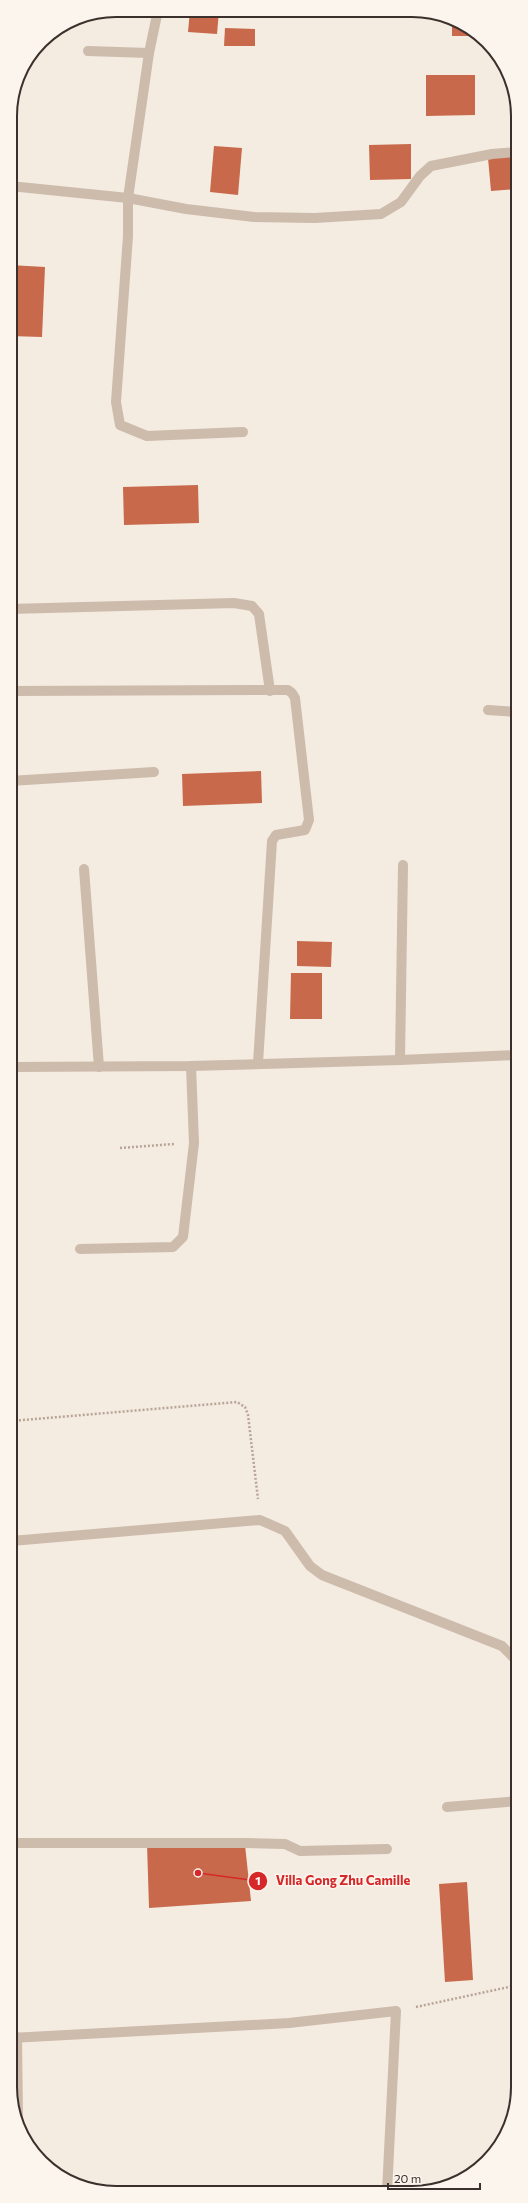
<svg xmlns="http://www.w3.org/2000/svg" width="528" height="2203" font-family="Commissioner,sans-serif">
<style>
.building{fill:#c8694b}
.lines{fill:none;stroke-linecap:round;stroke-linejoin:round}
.path{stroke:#b9a596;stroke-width:2.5;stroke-dasharray:2 2;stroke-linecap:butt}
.service{stroke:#cdbbac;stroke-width:10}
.minor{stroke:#cdbbac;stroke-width:10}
.rim{fill:none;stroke:#3b302b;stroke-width:2}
.leader{fill:none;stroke:#d62828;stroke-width:1.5}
.callout-dot{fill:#d62828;stroke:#fbf5ee;stroke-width:1.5}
.mark-label{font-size:12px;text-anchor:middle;font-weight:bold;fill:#fff}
.callout-label{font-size:13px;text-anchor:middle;font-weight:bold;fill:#d62828;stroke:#fbf5ee;stroke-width:3;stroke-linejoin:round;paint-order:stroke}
</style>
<rect width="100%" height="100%" fill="#f4ebe1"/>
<g class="building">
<path d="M190,10L219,11L217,34L188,32Z"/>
<path d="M452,22L478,36H452Z"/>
<path d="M225,28L255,29V46H224Z"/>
<path d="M426,75H475V115L426,116Z"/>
<path d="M411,144V179L370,180L369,145Z"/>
<path d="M214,146L242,148L238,195L210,192Z"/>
<path d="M517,155V189L491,191L488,158Z"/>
<path d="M10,265L45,267L42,337L10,336Z"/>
<rect x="10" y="369" width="5" height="53"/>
<path d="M198,485L199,523L124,525L123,487Z"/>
<path d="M261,771L262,803L183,806L182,774Z"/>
<path d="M297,941L332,942L331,967L297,966Z"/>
<path d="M291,973H322V1019H290Z"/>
<path d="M147,1844L245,1845L251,1901L149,1908Z"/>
<path d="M467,1882L473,1980L445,1982L439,1884Z"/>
</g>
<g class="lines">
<g class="path">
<path d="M120,1148L174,1144"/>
<path d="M11,1151L16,1088"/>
<path d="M11,1421L237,1402L245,1407L248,1415L258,1499"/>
<path d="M416,2007L518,1985"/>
</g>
<g class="service">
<path d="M88,51L149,53"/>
<path d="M17,2037L18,2117"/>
<path d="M11,2038L289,2023L396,2011L387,2192"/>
</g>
<g class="minor">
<path d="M158,10L149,53L128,198V236L116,402L120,425L147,436L243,432"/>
<path d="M10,186L128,198L186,209L254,217L315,218L381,214L401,202L420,176L431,166L492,154L517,152"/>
<path d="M10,609L234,603L252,606L259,614L270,691"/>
<path d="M10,691L288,690L292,693L295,698L309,820L305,830L276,835L272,841L258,1063"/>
<path d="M488,710L517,712"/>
<path d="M10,781L154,772"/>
<path d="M84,869L99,1067"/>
<path d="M400,1060L403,865"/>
<path d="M11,1067L191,1066L400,1060L517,1055"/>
<path d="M80,1249L173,1247L183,1237L194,1143L191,1066"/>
<path d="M11,1541L260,1520L285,1531L310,1566L322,1575L502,1646L518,1662"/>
<path d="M447,1807L518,1801"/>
<path d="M11,1843H245L285,1844L300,1851L387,1849"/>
</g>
</g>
<path d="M0 0H528V2203H0ZM116 17H412A99 99 0 0 1 511 116V2087A99 99 0 0 1 412 2186H116A99 99 0 0 1 17 2087V116A99 99 0 0 1 116 17Z" fill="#fbf5ee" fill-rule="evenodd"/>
<path class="rim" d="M116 17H412A99 99 0 0 1 511 116V2087A99 99 0 0 1 412 2186H116A99 99 0 0 1 17 2087V116A99 99 0 0 1 116 17Z"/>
<path class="leader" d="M198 1873L258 1881"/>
<g class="callout-dot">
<circle cx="198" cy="1873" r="4"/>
<circle cx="258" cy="1881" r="10"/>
</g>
<g class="mark-label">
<text x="258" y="1885">1</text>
</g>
<g class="callout-label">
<text x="343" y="1885">Villa Gong Zhu Camille</text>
</g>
<path d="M388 2183v6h92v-6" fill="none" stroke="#3b302b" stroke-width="2"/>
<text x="394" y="2183" font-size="12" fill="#3b302b" stroke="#fbf5ee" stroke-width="3" paint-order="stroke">20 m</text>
</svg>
